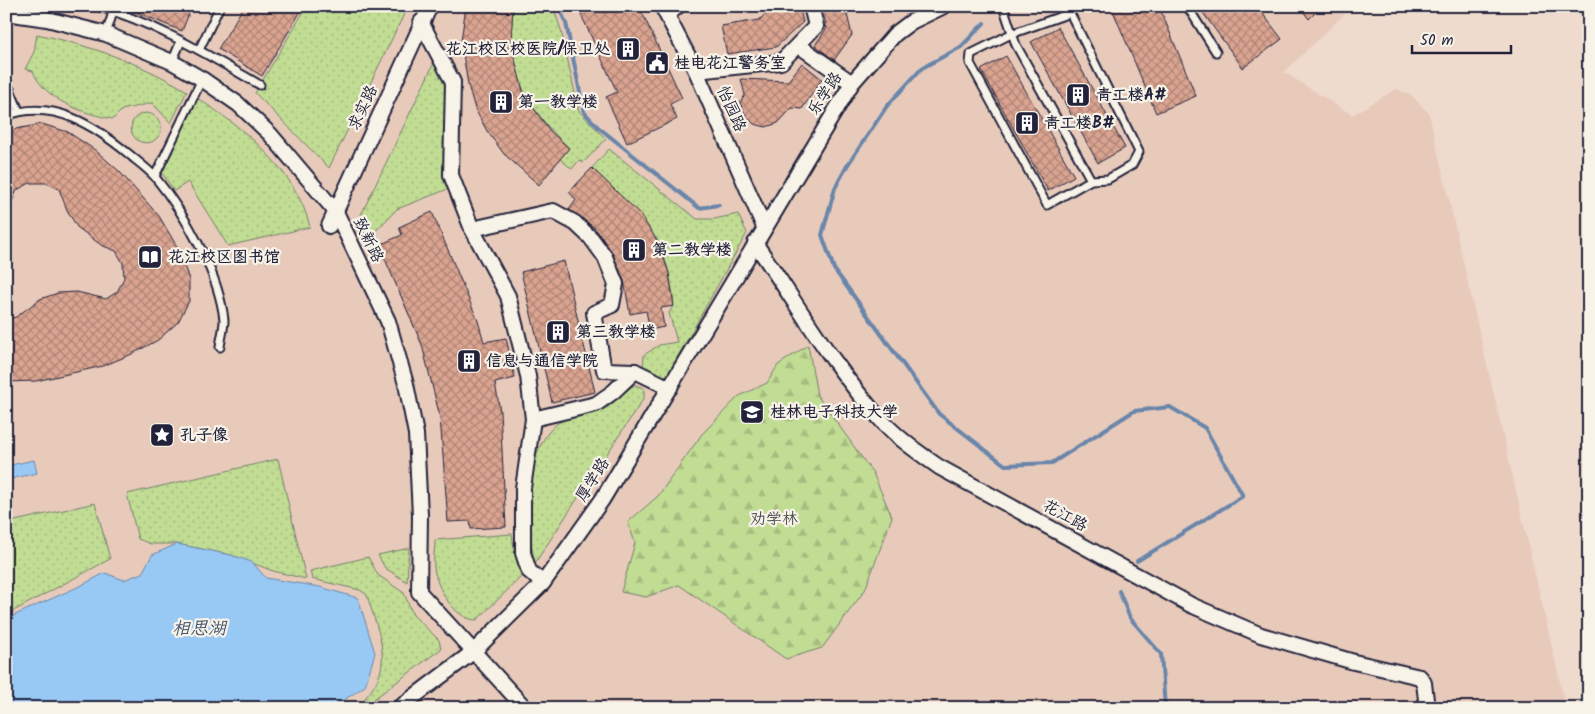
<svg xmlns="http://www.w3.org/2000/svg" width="1595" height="714" font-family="Kalam,'LXGW WenKai TC',sans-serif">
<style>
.built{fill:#e8cabb}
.grass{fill:url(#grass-dots);stroke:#727f67}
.forest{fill:url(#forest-firs);stroke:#727f67}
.water{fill:#98c9f4;stroke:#6986aa}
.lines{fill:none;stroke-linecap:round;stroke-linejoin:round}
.stream{stroke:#6986aa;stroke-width:4}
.building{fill:url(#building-cross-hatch);stroke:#22223b}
.lane-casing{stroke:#22223b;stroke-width:11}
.street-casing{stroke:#22223b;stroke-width:18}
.lane{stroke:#f7f3e8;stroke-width:7}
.street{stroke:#f7f3e8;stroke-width:14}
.labels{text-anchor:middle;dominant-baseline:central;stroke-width:4.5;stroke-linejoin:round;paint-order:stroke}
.poi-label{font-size:16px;font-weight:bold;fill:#22223b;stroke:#f7f3e8;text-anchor:start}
.street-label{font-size:16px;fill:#22223b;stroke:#f7f3e8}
.park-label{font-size:16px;fill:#4a5051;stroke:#f7f3e8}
.water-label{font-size:18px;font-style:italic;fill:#455472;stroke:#f7f3e8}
</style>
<defs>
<pattern id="grass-dots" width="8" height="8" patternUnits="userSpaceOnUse" patternTransform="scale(1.25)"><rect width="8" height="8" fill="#c1dc93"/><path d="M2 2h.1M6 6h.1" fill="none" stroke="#a6bc80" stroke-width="1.8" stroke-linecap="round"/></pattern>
<pattern id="forest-firs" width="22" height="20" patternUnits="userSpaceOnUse" patternTransform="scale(1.25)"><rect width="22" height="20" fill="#c1dc93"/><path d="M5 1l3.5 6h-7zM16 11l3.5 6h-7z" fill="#a6bc80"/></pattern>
<pattern id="building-cross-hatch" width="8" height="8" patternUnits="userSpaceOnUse" patternTransform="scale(1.25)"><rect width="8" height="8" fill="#daa490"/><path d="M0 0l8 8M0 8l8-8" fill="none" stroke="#b08577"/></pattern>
</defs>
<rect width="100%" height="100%" fill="#eedbce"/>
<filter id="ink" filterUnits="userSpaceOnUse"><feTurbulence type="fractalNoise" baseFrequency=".02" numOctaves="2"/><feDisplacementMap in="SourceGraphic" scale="10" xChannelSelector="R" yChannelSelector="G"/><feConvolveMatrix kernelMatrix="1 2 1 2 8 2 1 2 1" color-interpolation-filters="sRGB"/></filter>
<g filter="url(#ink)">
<path class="built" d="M6,6H1353L1284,72L1352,115L1396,89L1411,95L1429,113L1566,708H6Z"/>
<g class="grass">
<path d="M307,6H408L329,168L255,93Z"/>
<path d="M513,6H553L561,30L579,111L606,139L583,163L579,160L572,169L560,159L569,148C527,109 502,65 513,6Z"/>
<path d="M37,34C91,46 139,62 187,91L171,123L152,103L122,110L113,119C84,114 44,100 33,71L25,69L34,52Z"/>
<path d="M434,63L447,84L444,177L448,189L397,209L367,240L360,217Z"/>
<path d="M197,98C244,128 297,171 310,227L228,246L188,182L174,191L162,173Z"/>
<circle cx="146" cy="128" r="15"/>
<path d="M609,149L697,219H714L738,214L747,233L667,376L653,374L643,366L644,355L659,345L677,342L669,313C676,304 673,295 671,284C663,231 628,203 592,168Z"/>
<path d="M635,385L644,388V398L535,563C526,525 522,450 558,423C571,414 588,416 602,410C614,406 622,391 635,385Z"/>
<path d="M278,459L306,579L273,571L231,555L177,544H151L138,539L127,494Z"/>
<path d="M95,503L110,559L6,615V523Z"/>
<path d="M512,534L515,555L521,577L477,620C455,620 436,588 434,567C433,558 435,548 435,540Z"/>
<path d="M409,548L407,582L385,568L378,555Z"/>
<path d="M368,557L378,575L404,593L413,615L439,640L441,649L366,705L365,698C396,665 378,633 367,595L360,590L312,579L310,571Z"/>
</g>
<path class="forest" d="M808,345L817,395L873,473L892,517L865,590L822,648L786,659L679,585L646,597L621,592L635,543L628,522L658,496L702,434L739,396L767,383L778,365Z"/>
<g class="water">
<path d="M34,460L37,473L6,480V466Z"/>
<path d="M177,544L231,555L252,562L266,578L320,587L358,598L375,653L365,686L332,708H6V619L80,586L105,573L124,580L142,573L152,555Z"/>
</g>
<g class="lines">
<g class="stream">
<path d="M558,6L566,23L584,112L598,127L699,208L719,205"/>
<path d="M984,23L961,47L922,68L887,106L847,166L835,188L822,235L834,269L939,414L1005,465L1052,463L1134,411L1170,407L1205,428L1243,496L1137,561"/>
<path d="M1119,591L1130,618L1161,654L1165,708"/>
</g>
</g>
<g class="building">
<path d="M121,6H192L182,31Z"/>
<path d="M244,6H304L262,76L218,49Z"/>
<path d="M466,6H513L511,44L524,95L551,132L569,148L539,185L504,154L487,131L475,109L468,85L461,41Z"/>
<path d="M577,6H639L682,98L670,104L677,119L627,143L606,97L617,92Z"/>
<path d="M774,6H799L803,22L776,47L727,54L721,26L759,20Z"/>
<path d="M821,6H845L852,35L834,60L815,45L827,28Z"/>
<path d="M1111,6H1159L1196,96L1156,113Z"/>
<path d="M1198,6H1257L1282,39L1243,68Z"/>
<path d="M1299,6H1322L1309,19Z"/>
<path d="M1058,27L1125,148L1098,163L1031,42Z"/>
<path d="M1006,56L1074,176L1048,191L981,70Z"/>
<path d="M802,63L822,79L802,109L792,108L778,123L766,127L754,124L746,116L740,103L745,95L741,79L788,81Z"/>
<path d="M42,124L68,132L95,150L119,171L159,216L176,245L189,279V301L178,322L158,340L132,354L103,366L72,373L36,381L6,382V319L16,317L40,299L58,293L77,292L106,299L117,292L124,278L123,263L116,251L101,245L77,227L67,210L59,189L46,183H30L17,190L6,216V136L16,129Z"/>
<path d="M592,168L640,214L658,242L669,273L674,306L661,308L664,327L650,330L646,311L630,314L624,281L612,252L594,227L569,210L576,200L569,192Z"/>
<path d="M432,212L478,321L484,342L506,338L515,378L495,383L500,411L506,527L471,529L470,521L448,522L440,417L422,345L379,245L402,235L399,227Z"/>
<path d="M564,261L595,392L552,402L521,272Z"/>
</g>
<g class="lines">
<defs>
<g id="lane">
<path d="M96,6C154,22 208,55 260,85"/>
<path d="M1003,6L1016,45L1091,180"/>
<path d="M1187,6L1216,52"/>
<path d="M1070,13L1139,152L1132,165L1108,179L1091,180L1047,205L970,63L971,54L1011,34Z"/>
<path d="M669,18L683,6"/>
<path d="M106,34L115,6"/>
<path d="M199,50L220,6"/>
<path d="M172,62L181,41"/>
<path d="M6,80L19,111"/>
<path d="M6,116C53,98 95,126 130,155C138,162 148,169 155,177C185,214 219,273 224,320C224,329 221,338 220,347"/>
<path d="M155,176L202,79"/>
</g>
<g id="street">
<path d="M662,6L696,71L764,227"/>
<path d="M6,13L47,19L106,34L172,62L202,79L238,104L270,134L336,212L388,321L406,384L416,434L420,515L419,592L525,708"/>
<path d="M421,22L453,82L451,175L472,229L553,211L575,223L591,238L605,257L616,284L612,305L594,313L604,370L635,371L670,388"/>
<path d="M798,45L852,83"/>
<path d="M696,71L781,62L816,26L811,6"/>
<path d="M329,226L430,6"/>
<path d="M472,229L508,296L528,376L533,419L523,488V553L529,571L543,583"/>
<path d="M755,243C796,302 833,367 882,421C899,439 919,453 939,467L1191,605L1261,635L1354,662L1420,677L1424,683L1427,708"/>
<path d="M533,419L596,404L613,392L635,371"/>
<path d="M399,708L473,652L543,583L602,500L852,83L895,34L911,22L944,6"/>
</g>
</defs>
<use href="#lane" class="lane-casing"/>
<use href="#street" class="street-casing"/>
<use href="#lane" class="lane"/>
<use href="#street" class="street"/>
</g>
</g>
<defs>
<symbol id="building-square" viewBox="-11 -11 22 22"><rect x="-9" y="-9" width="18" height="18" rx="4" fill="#22223b" stroke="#f7f3e8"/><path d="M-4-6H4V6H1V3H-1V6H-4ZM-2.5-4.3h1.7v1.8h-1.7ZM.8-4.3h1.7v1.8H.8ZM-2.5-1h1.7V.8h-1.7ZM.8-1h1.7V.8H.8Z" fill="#fff"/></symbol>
<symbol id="civic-square" viewBox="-11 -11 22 22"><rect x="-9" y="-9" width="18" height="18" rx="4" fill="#22223b" stroke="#f7f3e8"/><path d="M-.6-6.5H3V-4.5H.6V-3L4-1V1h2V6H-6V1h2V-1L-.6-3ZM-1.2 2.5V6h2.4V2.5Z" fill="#fff"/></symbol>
<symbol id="library-square" viewBox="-11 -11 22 22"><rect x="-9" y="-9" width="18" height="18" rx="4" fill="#22223b" stroke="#f7f3e8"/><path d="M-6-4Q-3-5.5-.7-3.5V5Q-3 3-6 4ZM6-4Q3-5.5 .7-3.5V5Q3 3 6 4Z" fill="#fff"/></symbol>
<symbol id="university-square" viewBox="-11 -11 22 22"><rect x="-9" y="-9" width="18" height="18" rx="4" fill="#22223b" stroke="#f7f3e8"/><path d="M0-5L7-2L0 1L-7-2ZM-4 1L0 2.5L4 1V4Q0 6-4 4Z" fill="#fff"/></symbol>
<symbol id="sight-square" viewBox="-11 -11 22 22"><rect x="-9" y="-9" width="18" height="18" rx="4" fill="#22223b" stroke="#f7f3e8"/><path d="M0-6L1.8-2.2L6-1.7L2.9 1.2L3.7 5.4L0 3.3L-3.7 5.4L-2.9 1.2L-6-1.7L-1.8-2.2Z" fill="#fff"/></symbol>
</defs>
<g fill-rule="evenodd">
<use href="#building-square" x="614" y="35" width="28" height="28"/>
<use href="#civic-square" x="643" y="49" width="28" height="28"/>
<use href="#building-square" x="1064" y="81" width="28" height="28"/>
<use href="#building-square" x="487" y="88" width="28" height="28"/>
<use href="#building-square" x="1013" y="109" width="28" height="28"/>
<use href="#building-square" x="620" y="236" width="28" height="28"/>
<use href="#library-square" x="136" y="243" width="28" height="28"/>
<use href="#building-square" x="544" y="318" width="28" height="28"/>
<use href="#building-square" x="455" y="347" width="28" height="28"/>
<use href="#university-square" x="738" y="398" width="28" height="28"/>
<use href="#sight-square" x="148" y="421" width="28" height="28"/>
</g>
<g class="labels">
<g class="poi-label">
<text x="610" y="49" text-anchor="end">花江校区校医院/保卫处</text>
<text x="674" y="63">桂电花江警务室</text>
<text x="1096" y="95">青工楼A#</text>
<text x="518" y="102">第一教学楼</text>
<text x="1044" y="123">青工楼B#</text>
<text x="652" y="250">第二教学楼</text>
<text x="168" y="257">花江校区图书馆</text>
<text x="576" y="332">第三教学楼</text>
<text x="486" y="361">信息与通信学院</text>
<text x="770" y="412">桂林电子科技大学</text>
<text x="180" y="435">孔子像</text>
</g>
<g class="street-label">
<text transform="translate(825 94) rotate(-57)">乐学路</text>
<text transform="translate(363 108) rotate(-65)">求实路</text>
<text transform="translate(731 109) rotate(66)">怡园路</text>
<text transform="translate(368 240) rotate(64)">致新路</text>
<text transform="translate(593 480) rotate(-58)">厚学路</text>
<text transform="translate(1065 516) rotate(29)">花江路</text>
</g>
<g class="park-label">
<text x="774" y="519">劝学林</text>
</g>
<g class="water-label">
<text x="199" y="629">相思湖</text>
</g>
</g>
<rect width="1595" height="714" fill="none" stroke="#f7f3e8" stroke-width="25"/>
<rect x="12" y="12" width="1570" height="689" fill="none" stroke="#22223b" stroke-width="2" filter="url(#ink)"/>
<path d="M1412 45v8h99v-8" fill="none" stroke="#22223b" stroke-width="2.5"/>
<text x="1420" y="45" font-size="15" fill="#22223b" stroke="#f7f3e8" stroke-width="4" paint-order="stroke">50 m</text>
</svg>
